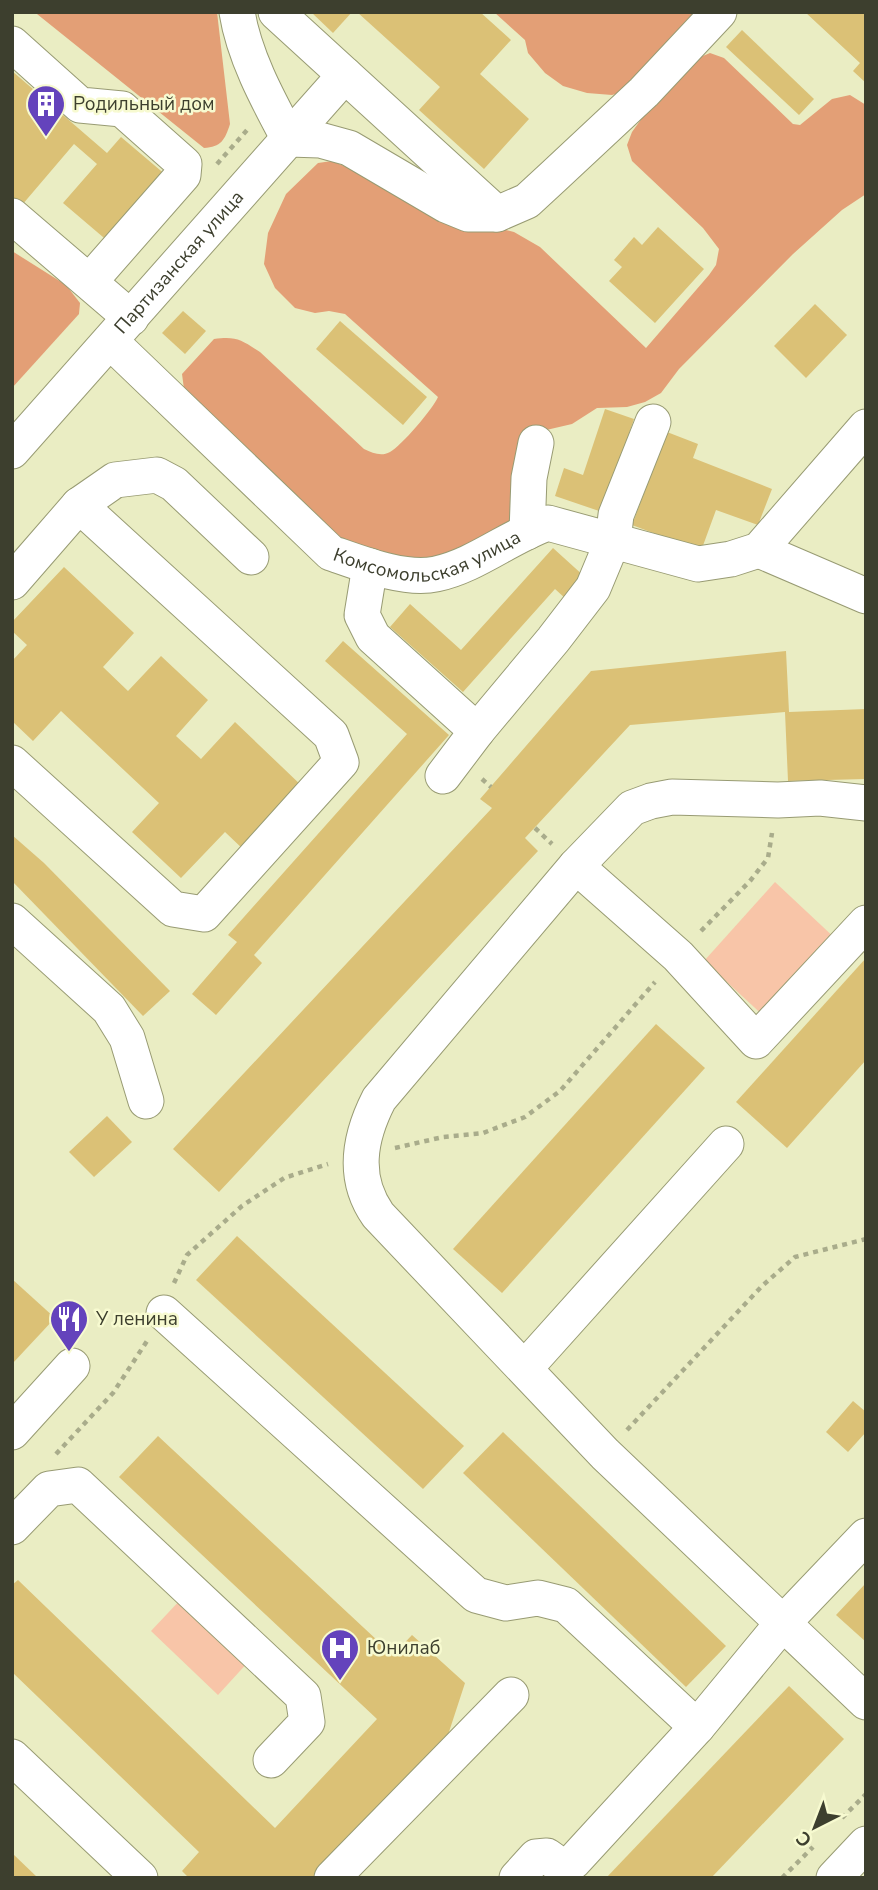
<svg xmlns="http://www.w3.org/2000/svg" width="878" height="1890" font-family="'Nunito Sans',sans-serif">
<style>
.green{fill:#f8c5a8}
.forest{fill:#e39f76}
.building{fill:#dbc176}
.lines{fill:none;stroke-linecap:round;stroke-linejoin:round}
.minor-casing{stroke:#989b73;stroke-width:37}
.path{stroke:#a9ac8b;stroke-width:4.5;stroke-dasharray:5 5;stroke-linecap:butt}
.minor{stroke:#fff;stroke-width:35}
.labels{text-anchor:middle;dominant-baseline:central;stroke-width:5;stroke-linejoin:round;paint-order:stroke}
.poi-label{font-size:19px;fill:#3d3f2e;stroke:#f7fad0;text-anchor:start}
.street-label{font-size:19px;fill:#3d3f2e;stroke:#f7fad0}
</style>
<rect width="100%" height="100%" fill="#eaedc3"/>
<g class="green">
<path d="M775,882L838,941L767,1019L704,961Z"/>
<path d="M183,1597L250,1660L218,1695L151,1631Z"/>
</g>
<g class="forest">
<path d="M26,12H217L230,124C225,140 221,147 204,148L37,14Z"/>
<path d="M494,12H699L635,88L612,95L587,93L563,86L545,73L528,53L525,40Z"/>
<path d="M710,53L724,58L793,124L800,125L832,99L850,95L866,105V194L842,210L793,254L679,369L661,393L645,402L627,407L597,408L572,424L542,431L510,525L439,562L395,561L327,533L184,389L182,374L214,339C237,336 241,340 260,352L364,449C373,453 381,457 390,452C401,446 433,409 438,397L345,314L329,311L315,313L295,308L275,288L264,264L268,233L286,194L318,163L332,161L485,225L514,232L540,247L646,348L709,275L716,265L719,249L703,228L632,161L627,145L632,132L642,118L698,58Z"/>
<path d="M12,251L66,285L80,303L79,314L12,388Z"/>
</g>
<g class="building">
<path d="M311,12H352L333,33Z"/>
<path d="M357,12H480L511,40L480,74L529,119L484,169L419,110L440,87Z"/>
<path d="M805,12H866V83L853,71L860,63Z"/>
<path d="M742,30L814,99L799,115L726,47Z"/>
<path d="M12,71L107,153L121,137L167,176L110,243L63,203L97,164L74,144L22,205L12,197Z"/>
<path d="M658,227L704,269L655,323L609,281L622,267L614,260L634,237L642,245Z"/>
<path d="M815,304L847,335L806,378L774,346Z"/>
<path d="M183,311L206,331L185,354L162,333Z"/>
<path d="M340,321L427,397L403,425L316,349Z"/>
<path d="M605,409L634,419L602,512L555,496L564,468L583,475Z"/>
<path d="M667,432L698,444L693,458L772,489L758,525L716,510L701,551L632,525Z"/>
<path d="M553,548L585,577L566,599L555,589L463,692L390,627L410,604L461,650Z"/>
<path d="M64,567L134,633L103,667L128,691L161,656L208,700L176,736L201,759L235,722L304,788L245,851L225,832L181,878L132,832L159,803L61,711L33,741L12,721V661L27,645L12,631V622Z"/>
<path d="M343,641L449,735L254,955L262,963L216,1015L192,994L237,942L228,935L407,734L325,661Z"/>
<path d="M786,651L789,712L866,709V779L788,781L785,712L630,725L525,838L538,851L219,1192L173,1149L492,808L480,799L591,671Z"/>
<path d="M12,835L44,863L170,991L143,1016L12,881Z"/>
<path d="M866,958V1060L787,1148L736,1102Z"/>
<path d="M656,1024L705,1068L502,1293L453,1249Z"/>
<path d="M107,1116L132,1142L94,1177L69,1152Z"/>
<path d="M237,1236L464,1446L423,1489L196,1280Z"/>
<path d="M12,1279L55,1318L12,1364Z"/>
<path d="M853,1401L866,1412V1432L848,1452L826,1432Z"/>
<path d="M503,1432L726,1646L686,1687L463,1473Z"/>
<path d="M158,1436L393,1655L412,1635L465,1683L447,1738L320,1878H189L182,1871L199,1852L12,1672V1585L18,1580L275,1828L377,1719L119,1477Z"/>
<path d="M866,1583V1642L836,1615Z"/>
<path d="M789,1686L844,1739L711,1878H606Z"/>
<path d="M12,1853L38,1878H12Z"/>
</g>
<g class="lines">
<defs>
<g id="minor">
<path d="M237,12C244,56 268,100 289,139L320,140L349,148L446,205L468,214H497"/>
<path d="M276,12L497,214L527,201L553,177L644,92L719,12"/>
<path d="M12,44L80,105L122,109L184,164L183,175L90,281"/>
<path d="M12,216L131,318"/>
<path id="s1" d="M110,341L331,553C360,563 405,581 436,574C475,566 510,536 548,523L698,564L731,559L759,550L866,427"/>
<path id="s2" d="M12,451L345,75"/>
<path d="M79,505L115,480L157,475L174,484L251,557"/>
<path d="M527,532L529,478L536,443"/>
<path d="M759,550L866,596"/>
<path d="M370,566L362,615L373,637L477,731"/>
<path d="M12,582L79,505L331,735L341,762L204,914L173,909L12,763"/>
<path d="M443,776L477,731L553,640L593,588L613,540L616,515L653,422"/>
<path d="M866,803L820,798L778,800L672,797L651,801L632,808L576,866L379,1099C359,1138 352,1178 378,1215L605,1454L866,1702"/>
<path d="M576,866L678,956L756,1041L866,923"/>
<path d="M12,921L109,1009L127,1038L146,1101"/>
<path d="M164,1313L476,1595L506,1603L538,1598L566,1605L697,1727"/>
<path d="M525,1368L726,1144"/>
<path d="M12,1432L72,1366"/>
<path d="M12,1527L49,1489L78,1485L303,1696L307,1722L271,1760"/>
<path d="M12,1757L140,1878"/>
<path d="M332,1878L511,1695"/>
<path d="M517,1878L536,1857L547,1856L561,1866L573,1862L697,1727L782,1624L866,1536"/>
<path d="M834,1878L866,1844"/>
</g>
</defs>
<use href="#minor" class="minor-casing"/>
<g class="path">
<path d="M217,164L248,129"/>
<path d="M482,779L491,787"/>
<path d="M535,828L552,844"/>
<path d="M701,931L750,881L768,858L772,833"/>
<path d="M395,1148L443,1137L483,1133L525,1117L560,1091L655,982"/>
<path d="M174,1283L187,1255L242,1206L284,1178L328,1164"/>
<path d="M627,1430L762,1286L795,1257L866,1239"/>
<path d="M56,1454L113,1393L147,1341"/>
<path d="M842,1818L866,1794"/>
<path d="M782,1878L813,1847"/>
</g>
<use href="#minor" class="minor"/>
</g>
<defs>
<symbol id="building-pin" viewBox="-11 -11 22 30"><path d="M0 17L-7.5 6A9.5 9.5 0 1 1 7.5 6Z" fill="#6443bc" stroke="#f7fad0"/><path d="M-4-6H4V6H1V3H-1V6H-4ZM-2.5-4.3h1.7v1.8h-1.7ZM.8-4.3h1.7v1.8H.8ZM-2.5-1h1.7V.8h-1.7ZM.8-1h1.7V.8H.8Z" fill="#fff"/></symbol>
<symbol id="restaurant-pin" viewBox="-11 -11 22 30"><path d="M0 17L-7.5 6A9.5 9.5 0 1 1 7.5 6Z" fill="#6443bc" stroke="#f7fad0"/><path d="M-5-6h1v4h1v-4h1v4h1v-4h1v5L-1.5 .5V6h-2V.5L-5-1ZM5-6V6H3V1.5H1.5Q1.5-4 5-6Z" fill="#fff"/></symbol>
<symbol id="hospital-pin" viewBox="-11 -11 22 30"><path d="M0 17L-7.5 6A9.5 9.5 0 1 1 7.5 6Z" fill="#6443bc" stroke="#f7fad0"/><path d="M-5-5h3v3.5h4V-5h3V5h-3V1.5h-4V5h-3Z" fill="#fff"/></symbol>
</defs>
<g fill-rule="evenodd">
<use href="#building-pin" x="24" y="82" width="44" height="60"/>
<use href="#restaurant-pin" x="47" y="1297" width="44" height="60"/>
<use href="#hospital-pin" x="318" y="1626" width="44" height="60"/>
</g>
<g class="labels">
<g class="poi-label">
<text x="73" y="104">Родильный дом</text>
<text x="96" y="1319">У ленина</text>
<text x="367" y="1648">Юнилаб</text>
</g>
<g class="street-label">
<text stroke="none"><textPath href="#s2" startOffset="252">Партизанская улица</textPath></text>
<text stroke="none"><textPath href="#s1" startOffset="408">Комсомольская улица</textPath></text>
</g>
</g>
<rect width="878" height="1890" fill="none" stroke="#3d3f2e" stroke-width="28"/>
<g transform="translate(815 1827) rotate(222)" stroke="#f7fad0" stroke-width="5" paint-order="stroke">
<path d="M0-5L12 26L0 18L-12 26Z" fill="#3d3f2e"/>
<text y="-10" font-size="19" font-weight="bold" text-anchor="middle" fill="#3d3f2e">С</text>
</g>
</svg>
